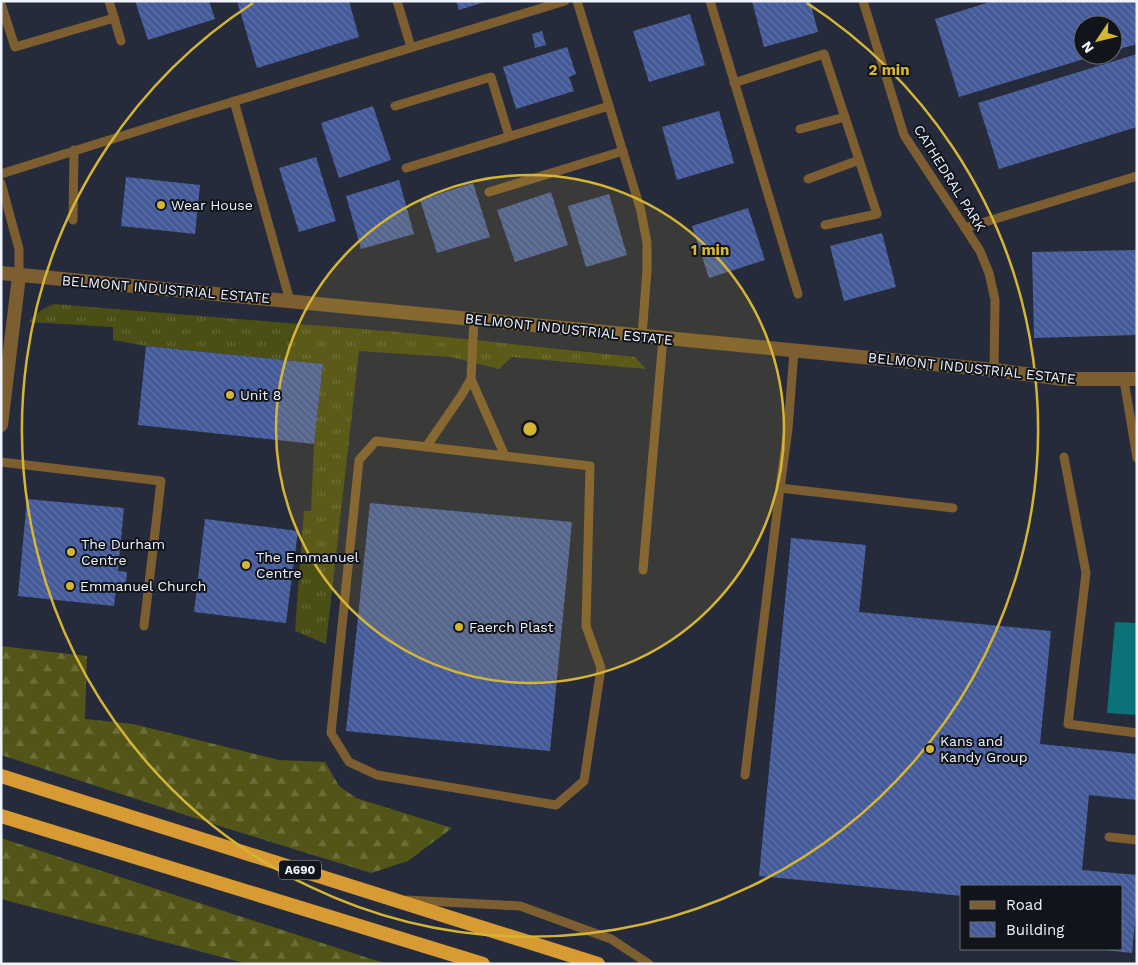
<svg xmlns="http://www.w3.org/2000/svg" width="1138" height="965" font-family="'Work Sans',sans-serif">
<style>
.grass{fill:url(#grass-tufts)}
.forest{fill:url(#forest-firs)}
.water{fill:#0c727a}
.building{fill:url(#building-back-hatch)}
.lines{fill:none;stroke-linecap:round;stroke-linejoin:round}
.service{stroke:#7d5e31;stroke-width:9}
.minor{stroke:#7d5e31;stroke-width:14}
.trunk{stroke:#d89a32;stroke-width:14}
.ring{fill:none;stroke:#d5b535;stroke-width:2.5}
.poi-dot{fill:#d5b535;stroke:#11141b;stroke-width:2}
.labels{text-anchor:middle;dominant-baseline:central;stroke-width:4;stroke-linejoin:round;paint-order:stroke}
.shield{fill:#11141b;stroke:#acb0b9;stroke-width:1}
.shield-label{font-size:12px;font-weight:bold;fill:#eef3fd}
.street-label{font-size:14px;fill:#eef3fd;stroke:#11141b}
.poi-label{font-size:14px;fill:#eef3fd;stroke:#11141b;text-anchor:start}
.centre{fill:#d5b535;stroke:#11141b;stroke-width:2.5}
.ring-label{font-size:15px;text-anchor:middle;font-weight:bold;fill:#d5b535;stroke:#11141b;stroke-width:4;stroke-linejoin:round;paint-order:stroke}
</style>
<defs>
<pattern id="grass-tufts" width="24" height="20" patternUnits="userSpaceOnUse" patternTransform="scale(1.25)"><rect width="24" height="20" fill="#4b4e15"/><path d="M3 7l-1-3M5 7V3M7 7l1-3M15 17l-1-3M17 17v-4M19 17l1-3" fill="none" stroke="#656838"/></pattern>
<pattern id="forest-firs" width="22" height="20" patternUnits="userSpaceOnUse" patternTransform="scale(1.25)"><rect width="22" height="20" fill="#525517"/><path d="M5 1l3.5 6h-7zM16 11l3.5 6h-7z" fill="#6b6e3a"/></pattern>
<pattern id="building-back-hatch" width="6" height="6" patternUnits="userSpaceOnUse" patternTransform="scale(1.25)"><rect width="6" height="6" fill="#445a98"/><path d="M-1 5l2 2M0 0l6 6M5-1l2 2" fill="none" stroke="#5f72a7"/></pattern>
</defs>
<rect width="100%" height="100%" fill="#252b3b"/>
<path class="grass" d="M54,304L397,332L635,357L646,369L512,357L499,369L451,357L359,351L326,644L295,631L304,511H311L314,444L323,364L146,346L113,340V327L29,322C36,313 43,308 54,304Z"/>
<g class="forest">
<path d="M1,646L87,656L85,719L133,724L279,760L325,762L339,786L356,798L452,828L408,861L371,873L213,824L1,755Z"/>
<path d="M1,838L371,959L388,964H248L1,899Z"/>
</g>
<path class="water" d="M1115,622L1137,623V715L1107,713Z"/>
<g class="building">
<path d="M135,1H209L215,19L148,40Z"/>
<path d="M237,1H349L359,37L257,68Z"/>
<path d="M456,1H485V2L459,10Z"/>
<path d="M752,1H810L818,32L764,47Z"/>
<path d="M993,1H1137V44L1113,51V25H1083V55H1097L959,97L935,19Z"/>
<path d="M690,14L705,65L649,82L633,31Z"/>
<path d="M542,31L546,45L535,48L532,34Z"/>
<path d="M567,47L576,74L569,77L574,91L516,109L503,67Z"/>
<path d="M1137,54V127L999,169L978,103Z"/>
<path d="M373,106L391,160L339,178L321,123Z"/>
<path d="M719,111L734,163L677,180L662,127Z"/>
<path d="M316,157L336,221L299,232L279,168Z"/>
<path d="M126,177L200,185L195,234L121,226Z"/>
<path d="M399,180L414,234L361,249L346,196Z"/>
<path d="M473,183L490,237L437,253L420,200Z"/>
<path d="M551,192L568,245L515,262L497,210Z"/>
<path d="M609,194L627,255L586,267L568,206Z"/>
<path d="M748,208L765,260L709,278L692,226Z"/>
<path d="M882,233L896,287L844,301L830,246Z"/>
<path d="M1137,250V335L1034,338L1032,252Z"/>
<path d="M146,346L323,364L314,444L138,425Z"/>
<path d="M27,499L124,508L118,571L127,572L125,590L116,589L114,606L18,596Z"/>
<path d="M370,503L572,522L550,751L346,731Z"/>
<path d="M205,519L298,531L286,623L194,612Z"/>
<path d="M791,538L866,545L859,612L1051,631L1040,744L1137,754V800L1089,795L1082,870L1137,875V902L1132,953L1104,950V949H1122V886H962V896L759,876Z"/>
</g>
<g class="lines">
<g class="service">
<path d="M109,1L121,41"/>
<path d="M397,1L411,47"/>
<path d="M577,1L641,211L647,243V270L642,336"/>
<path d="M710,1L798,294"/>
<path d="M863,1L904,135L965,228L980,251L989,273L995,300L994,370"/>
<path d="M1,4L15,47L114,18"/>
<path d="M734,83L824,54L877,214L825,225"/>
<path d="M234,101L290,301"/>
<path d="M395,106L491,77L509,136"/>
<path d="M800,129L845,117"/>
<path d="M406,168L609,106"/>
<path d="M1,174L189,115L565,1"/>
<path d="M808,179L859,160"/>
<path d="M1,183L19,249V276"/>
<path d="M489,192L623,151"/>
<path d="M73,220L74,150"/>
<path d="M965,228L1137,176"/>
<path d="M794,351L788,429L780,488L953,508"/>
<path d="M471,379L505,456"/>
<path d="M1124,380L1137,458"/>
<path d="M376,441L590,466L586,626L601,668L584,781L556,805L377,775L349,762L331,733L359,460Z"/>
<path d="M426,447L461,396L471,379L474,319"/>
<path d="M1064,457L1086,573L1068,724L1137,733"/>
<path d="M1,462L161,481L144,626"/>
<path d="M643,570L663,338"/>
<path d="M745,775L780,488"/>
<path d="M1109,837L1137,840"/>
<path d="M407,900L520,906L611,939L649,964"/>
</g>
<g class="minor">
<path d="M1,273L994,370L1063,379H1137"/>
<path d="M1,425L19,276"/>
</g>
<g class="trunk">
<path d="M1,776L598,964"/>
<path d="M1,816L483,964"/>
</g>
</g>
<circle cx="530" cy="429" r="254" fill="#d5b535" fill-opacity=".12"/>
<g class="ring">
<circle cx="530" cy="429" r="254"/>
<path d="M807 3A508 508 0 1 1 253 3"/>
</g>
<g class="poi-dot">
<circle cx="161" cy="205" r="5"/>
<circle cx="230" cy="395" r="5"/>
<circle cx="71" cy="552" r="5"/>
<circle cx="246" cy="565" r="5"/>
<circle cx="70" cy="586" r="5"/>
<circle cx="459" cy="627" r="5"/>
<circle cx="930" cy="749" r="5"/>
</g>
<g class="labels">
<rect class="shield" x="279" y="860.5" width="42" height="19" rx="4"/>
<g class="shield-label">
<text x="300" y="870">A690</text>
</g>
<g class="street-label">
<text transform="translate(950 178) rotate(58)">CATHEDRAL PARK</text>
<text transform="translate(166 289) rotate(5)">BELMONT INDUSTRIAL ESTATE</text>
<text transform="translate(569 329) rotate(6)">BELMONT INDUSTRIAL ESTATE</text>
<text transform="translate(972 368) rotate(6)">BELMONT INDUSTRIAL ESTATE</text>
</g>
<g class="poi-label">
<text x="171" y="205">Wear House</text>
<text x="240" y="395">Unit 8</text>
<text x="81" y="544">The Durham<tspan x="81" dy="16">Centre</tspan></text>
<text x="256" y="557">The Emmanuel<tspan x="256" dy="16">Centre</tspan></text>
<text x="80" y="586">Emmanuel Church</text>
<text x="469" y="627">Faerch Plast</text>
<text x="940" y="741">Kans and<tspan x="940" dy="16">Kandy Group</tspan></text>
</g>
</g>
<circle cx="530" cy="429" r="8" class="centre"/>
<g class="ring-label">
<text x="889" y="75">2 min</text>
<text x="710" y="255">1 min</text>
</g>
<rect width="1138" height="965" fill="none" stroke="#eef3fd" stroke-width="5"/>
<rect x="960" y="885" width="162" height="65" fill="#11141b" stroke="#696d75"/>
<rect x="970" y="901" width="25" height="8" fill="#7d5e31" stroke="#696d75"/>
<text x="1006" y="910" font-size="15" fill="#eef3fd">Road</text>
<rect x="970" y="922" width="25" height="15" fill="url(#building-back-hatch)" stroke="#696d75"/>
<text x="1006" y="935" font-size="15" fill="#eef3fd">Building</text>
<g transform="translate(1098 40) rotate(235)"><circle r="24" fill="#11141b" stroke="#696d75"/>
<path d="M0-4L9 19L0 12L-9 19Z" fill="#d5b535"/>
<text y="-8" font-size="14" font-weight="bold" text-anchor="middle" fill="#eef3fd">N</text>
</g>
</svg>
